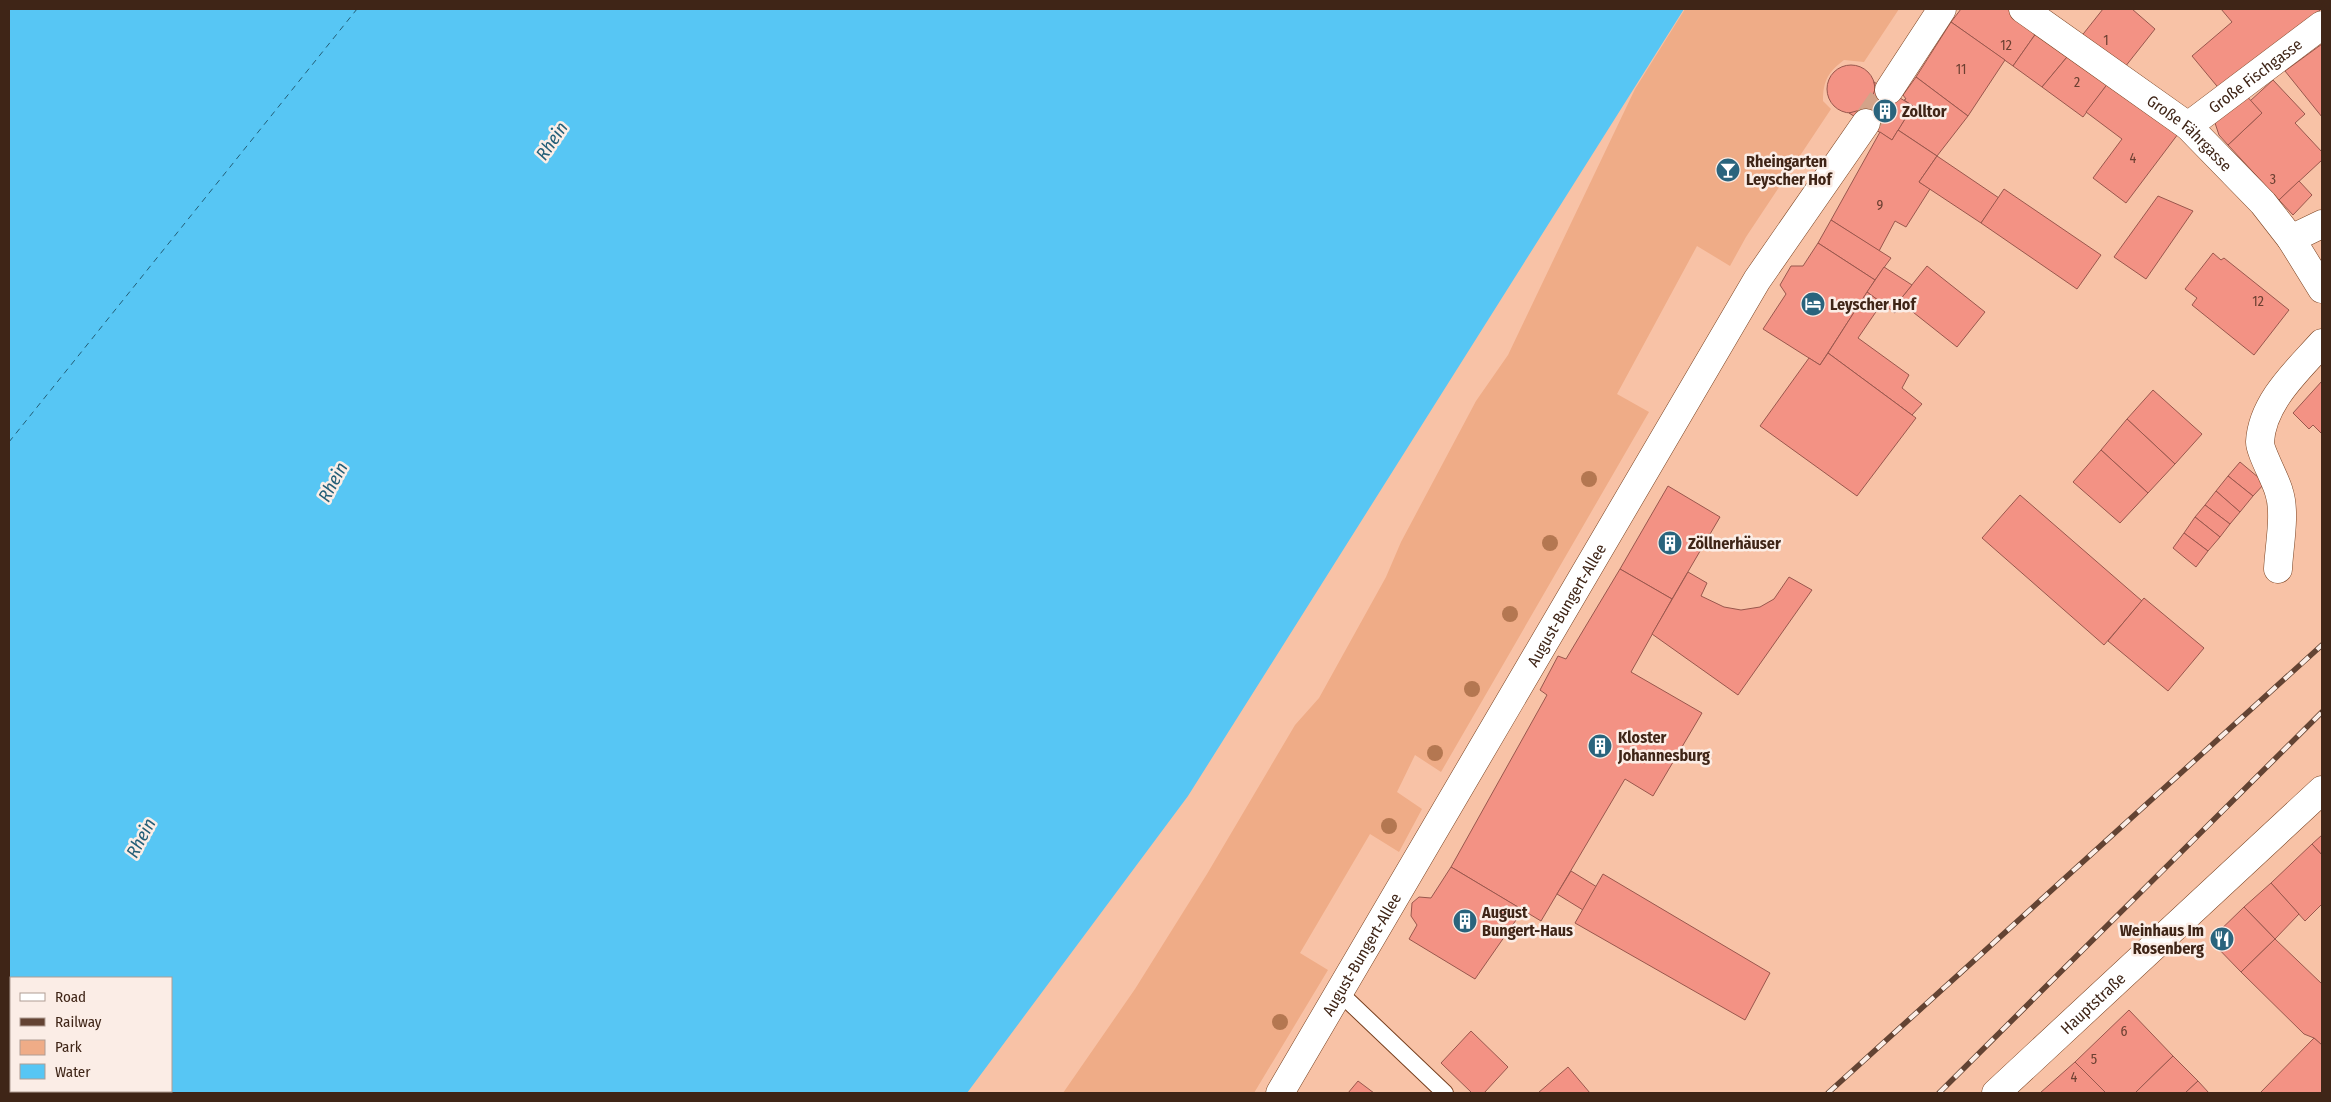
<svg xmlns="http://www.w3.org/2000/svg" width="2331" height="1102" font-family="'Fira Sans Condensed',sans-serif">
<style>
.green{fill:#efac87}
.water{fill:#57c6f4;fill-rule:evenodd}
.lines{fill:none;stroke-linecap:round;stroke-linejoin:round}
.ferry{stroke:#235e77;stroke-width:1;stroke-dasharray:6 5;stroke-linecap:butt}
.building{fill:#f39284;stroke:#99574d}
.minor-tunnel{stroke:#d3a389;stroke-width:28;stroke-dasharray:28 14;stroke-linecap:butt}
.service-casing{stroke:#78401f;stroke-width:18}
.minor-casing{stroke:#78401f;stroke-width:29}
.primary-casing{stroke:#78401f;stroke-width:29}
.service{stroke:#fff;stroke-width:16}
.minor{stroke:#fff;stroke-width:28}
.primary{stroke:#fff;stroke-width:28}
.rail-casing{stroke:#634333;stroke-width:5.5}
.rail{stroke:#fbede6;stroke-width:4;stroke-dasharray:11;stroke-linecap:butt}
.tree{fill:#b47751}
.labels{text-anchor:middle;dominant-baseline:central;stroke-width:5;stroke-linejoin:round;paint-order:stroke}
.number-label{font-size:14px;fill:#6c4032}
.street-label{font-size:16px;fill:#3f2517;stroke:#fbede6}
.poi-label{font-size:16px;font-weight:bold;fill:#3f2517;stroke:#fbede6;text-anchor:start}
.water-label{font-size:18px;font-style:italic;fill:#235e77;stroke:#fbede6}
</style>
<rect width="100%" height="100%" fill="#f8c2a6"/>
<path class="green" d="M1685,9H1899L1864,62L1844,60C1828,72 1823,81 1823,101L1831,109L1746,237L1730,266L1697,246L1617,394L1649,412L1441,772L1415,755L1397,792L1422,809L1399,852L1370,834L1300,953L1328,970L1254,1093H1063L1135,989L1207,874L1295,725L1319,698L1386,577L1401,542L1476,401L1508,355L1635,89Z"/>
<path class="water" d="M9,9H1684L1188,796L967,1093H9ZM11,978H171V1091H11Z"/>
<g class="lines">
<path class="ferry" d="M9,442L357,9"/>
</g>
<g class="building">
<path d="M1961,9H2011L2039,29L2013,66L1951,22Z"/>
<path d="M2103,9H2132L2155,29L2121,72L2080,38Z"/>
<path d="M2221,9H2319L2320,10L2221,91L2192,56L2232,22Z"/>
<path d="M1951,22L2005,60L1968,116L1916,77Z"/>
<path d="M2039,29L2072,51L2042,87L2013,66Z"/>
<path d="M2322,44V117L2285,71Z"/>
<path d="M2072,51L2112,78L2083,117L2042,87Z"/>
<circle cx="1851" cy="89" r="24"/>
<path d="M1916,77L1968,116L1937,156L1898,130L1913,106L1904,100L1906,99L1903,95Z"/>
<path d="M2112,78L2181,130L2126,203L2093,178L2122,139L2086,112Z"/>
<path d="M2273,80L2305,114L2295,123L2322,152V160L2279,200L2228,145L2262,113L2250,101Z"/>
<path d="M1874,82L1913,106L1892,140L1849,113L1864,109L1870,104L1875,89Z"/>
<path d="M2244,93L2262,113L2228,145L2219,135L2215,123Z"/>
<path d="M1898,130L1937,156L1919,182L1930,189L1906,227L1895,221L1879,251L1831,220L1880,132L1892,140Z"/>
<path d="M1937,156L1999,198L1981,223L1919,182Z"/>
<path d="M2299,181L2312,195L2293,215L2279,200Z"/>
<path d="M2004,189L2101,255L2077,289L1981,223Z"/>
<path d="M2158,196L2193,211L2146,279L2114,257Z"/>
<path d="M1831,220L1891,258L1875,280L1818,243Z"/>
<path d="M1818,243L1875,280L1820,365L1763,329L1786,294L1780,285L1791,266H1803Z"/>
<path d="M2213,253L2221,260L2224,258L2289,310L2254,355L2192,305L2197,298L2185,289Z"/>
<path d="M1927,266L1985,312L1957,347L1899,301Z"/>
<path d="M1884,267L1912,285L1899,301L1895,313L1867,292Z"/>
<path d="M1867,292L1882,303L1858,338L1909,375L1902,388L1922,404L1912,415L1828,353Z"/>
<path d="M1828,353L1916,418L1857,496L1760,426L1809,358L1820,365Z"/>
<path d="M2322,381V434L2313,425L2309,429L2293,413Z"/>
<path d="M2153,390L2202,434L2175,464L2127,419Z"/>
<path d="M2127,419L2175,464L2148,493L2101,450Z"/>
<path d="M2101,450L2148,493L2120,523L2073,482Z"/>
<path d="M2240,462L2265,483L2253,496L2228,476Z"/>
<path d="M2228,476L2253,496L2240,512L2216,491Z"/>
<path d="M1668,486L1720,517L1672,599L1620,569Z"/>
<path d="M2216,491L2240,512L2230,524L2205,505Z"/>
<path d="M2020,495L2142,601L2104,645L1982,538Z"/>
<path d="M2205,505L2230,524L2220,537L2195,517Z"/>
<path d="M2195,517L2220,537L2208,551L2184,533Z"/>
<path d="M2184,533L2208,551L2196,567L2173,548Z"/>
<path d="M1620,569L1672,599L1631,672L1702,713L1653,796L1625,779L1541,921L1451,867L1547,695L1540,690L1558,656L1566,659Z"/>
<path d="M1688,572L1707,583L1701,596L1724,607L1741,610L1760,607L1774,599L1789,577L1812,590L1738,695L1652,634Z"/>
<path d="M2144,598L2204,648L2168,691L2108,641Z"/>
<path d="M2322,835V855L2312,844Z"/>
<path d="M2312,844L2322,855V904L2305,921L2271,883Z"/>
<path d="M1451,867L1523,910L1475,979L1409,939L1417,925L1411,916L1412,903L1419,897L1431,898Z"/>
<path d="M1571,871L1597,887L1583,910L1557,894Z"/>
<path d="M1603,874L1770,973L1745,1020L1575,923Z"/>
<path d="M2271,883L2299,914L2275,939L2244,907Z"/>
<path d="M2244,907L2275,939L2241,972L2210,940Z"/>
<path d="M2275,939L2322,984V1045L2314,1038L2304,1034L2241,972Z"/>
<path d="M2129,1010L2173,1056L2135,1093H2106L2075,1062Z"/>
<path d="M1471,1031L1508,1067L1484,1093H1472L1441,1063Z"/>
<path d="M2314,1038L2322,1045V1093H2260Z"/>
<path d="M2173,1056L2198,1081L2185,1093H2138L2136,1092Z"/>
<path d="M2075,1062L2106,1093H2040Z"/>
<path d="M1568,1067L1590,1093H1538Z"/>
<path d="M1358,1081L1374,1093H1348Z"/>
<path d="M2198,1081L2209,1093H2185Z"/>
</g>
<g class="lines">
<path class="minor-tunnel" d="M1866,123L1889,90"/>
<defs>
<path id="service" d="M1340,993L1445,1093"/>
<g id="minor">
<path id="s1" d="M2023,9L2188,126L2263,203L2291,239L2322,289"/>
<path d="M1889,90L1942,9"/>
<path id="s2" d="M2188,126L2322,25"/>
<path d="M2291,239L2322,224"/>
<path d="M2278,569C2279,547 2286,513 2279,492C2276,480 2260,452 2260,442C2262,402 2298,370 2322,343"/>
<path id="s3" d="M1280,1093L1757,280L1866,123"/>
</g>
<g id="primary">
<path id="s4" d="M1996,1093L2322,790"/>
</g>
</defs>
<use href="#service" class="service-casing"/>
<use href="#minor" class="minor-casing"/>
<use href="#primary" class="primary-casing"/>
<use href="#service" class="service"/>
<use href="#minor" class="minor"/>
<use href="#primary" class="primary"/>
<defs>
<g id="rail">
<path d="M1828,1093L2322,645"/>
<path d="M1939,1093L2322,712"/>
</g>
</defs>
<use href="#rail" class="rail-casing"/>
<use href="#rail" class="rail"/>
</g>
<g class="tree">
<circle cx="1589" cy="479" r="8"/>
<circle cx="1550" cy="543" r="8"/>
<circle cx="1510" cy="614" r="8"/>
<circle cx="1472" cy="689" r="8"/>
<circle cx="1435" cy="753" r="8"/>
<circle cx="1389" cy="826" r="8"/>
<circle cx="1280" cy="1022" r="8"/>
</g>
<defs>
<symbol id="building-disc" viewBox="-11 -11 22 22"><circle r="9.5" fill="#2a647d" stroke="#fbede6"/><path d="M-4-6H4V6H1V3H-1V6H-4ZM-2.5-4.3h1.7v1.8h-1.7ZM.8-4.3h1.7v1.8H.8ZM-2.5-1h1.7V.8h-1.7ZM.8-1h1.7V.8H.8Z" fill="#fff"/></symbol>
<symbol id="bar-disc" viewBox="-11 -11 22 22"><circle r="9.5" fill="#2a647d" stroke="#fbede6"/><path d="M-6-5H6L.8 .8V4.5H3.5V6h-7V4.5H-.8V.8Z" fill="#fff"/></symbol>
<symbol id="hotel-disc" viewBox="-11 -11 22 22"><circle r="9.5" fill="#2a647d" stroke="#fbede6"/><path d="M-6-4.5h1.5V1H6V5H4.5V3h-9V5H-6ZM-4 0a1.8 1.8 0 1 1 3.6 0ZM.5 0V-2.5h3Q6-2.5 6 0Z" fill="#fff"/></symbol>
<symbol id="restaurant-disc" viewBox="-11 -11 22 22"><circle r="9.5" fill="#2a647d" stroke="#fbede6"/><path d="M-5-6h1v4h1v-4h1v4h1v-4h1v5L-1.5 .5V6h-2V.5L-5-1ZM5-6V6H3V1.5H1.5Q1.5-4 5-6Z" fill="#fff"/></symbol>
</defs>
<g fill-rule="evenodd">
<use href="#building-disc" x="1871" y="97" width="28" height="28"/>
<use href="#bar-disc" x="1714" y="156" width="28" height="28"/>
<use href="#hotel-disc" x="1799" y="290" width="28" height="28"/>
<use href="#building-disc" x="1656" y="529" width="28" height="28"/>
<use href="#building-disc" x="1586" y="732" width="28" height="28"/>
<use href="#building-disc" x="1451" y="907" width="28" height="28"/>
<use href="#restaurant-disc" x="2208" y="925" width="28" height="28"/>
</g>
<g class="labels">
<g class="number-label">
<text x="2106" y="40">1</text>
<text x="2006" y="45">12</text>
<text x="1961" y="69">11</text>
<text x="2077" y="82">2</text>
<text x="2133" y="158">4</text>
<text x="2273" y="179">3</text>
<text x="1880" y="205">9</text>
<text x="2258" y="301">12</text>
<text x="2124" y="1031">6</text>
<text x="2094" y="1059">5</text>
<text x="2074" y="1077">4</text>
</g>
<g class="street-label">
<text stroke="none"><textPath href="#s2" startOffset="84">Große Fischgasse</textPath></text>
<text stroke="none"><textPath href="#s1" startOffset="208">Große Fährgasse</textPath></text>
<text stroke="none"><textPath href="#s3" startOffset="566">August-Bungert-Allee</textPath></text>
<text stroke="none"><textPath href="#s3" startOffset="161">August-Bungert-Allee</textPath></text>
<text stroke="none"><textPath href="#s4" startOffset="132">Hauptstraße</textPath></text>
</g>
<g class="poi-label">
<text x="1902" y="111">Zolltor</text>
<text x="1746" y="161">Rheingarten<tspan x="1746" dy="18">Leyscher Hof</tspan></text>
<text x="1830" y="304">Leyscher Hof</text>
<text x="1688" y="543">Zöllnerhäuser</text>
<text x="1618" y="737">Kloster<tspan x="1618" dy="18">Johannesburg</tspan></text>
<text x="1482" y="912">August<tspan x="1482" dy="18">Bungert-Haus</tspan></text>
<text x="2204" y="930" text-anchor="end">Weinhaus Im<tspan x="2204" dy="18">Rosenberg</tspan></text>
</g>
<g class="water-label">
<text transform="translate(552 141) rotate(-56)">Rhein</text>
<text transform="translate(333 482) rotate(-62)">Rhein</text>
<text transform="translate(141 838) rotate(-62)">Rhein</text>
</g>
</g>
<rect width="2331" height="1102" fill="none" stroke="#3f2517" stroke-width="20"/>
<rect x="10" y="977" width="162" height="115" fill="#fbede6" stroke="#b09d93"/>
<rect x="20" y="993" width="25" height="8" fill="#ffffff" stroke="#b09d93"/>
<text x="55" y="1002" font-size="15" fill="#3f2517">Road</text>
<rect x="20" y="1018" width="25" height="8" fill="#634333" stroke="#b09d93"/>
<text x="55" y="1027" font-size="15" fill="#3f2517">Railway</text>
<rect x="20" y="1040" width="25" height="15" fill="#efac87" stroke="#b09d93"/>
<text x="55" y="1052" font-size="15" fill="#3f2517">Park</text>
<rect x="20" y="1064" width="25" height="15" fill="#57c6f4" stroke="#b09d93"/>
<text x="55" y="1077" font-size="15" fill="#3f2517">Water</text>
</svg>
